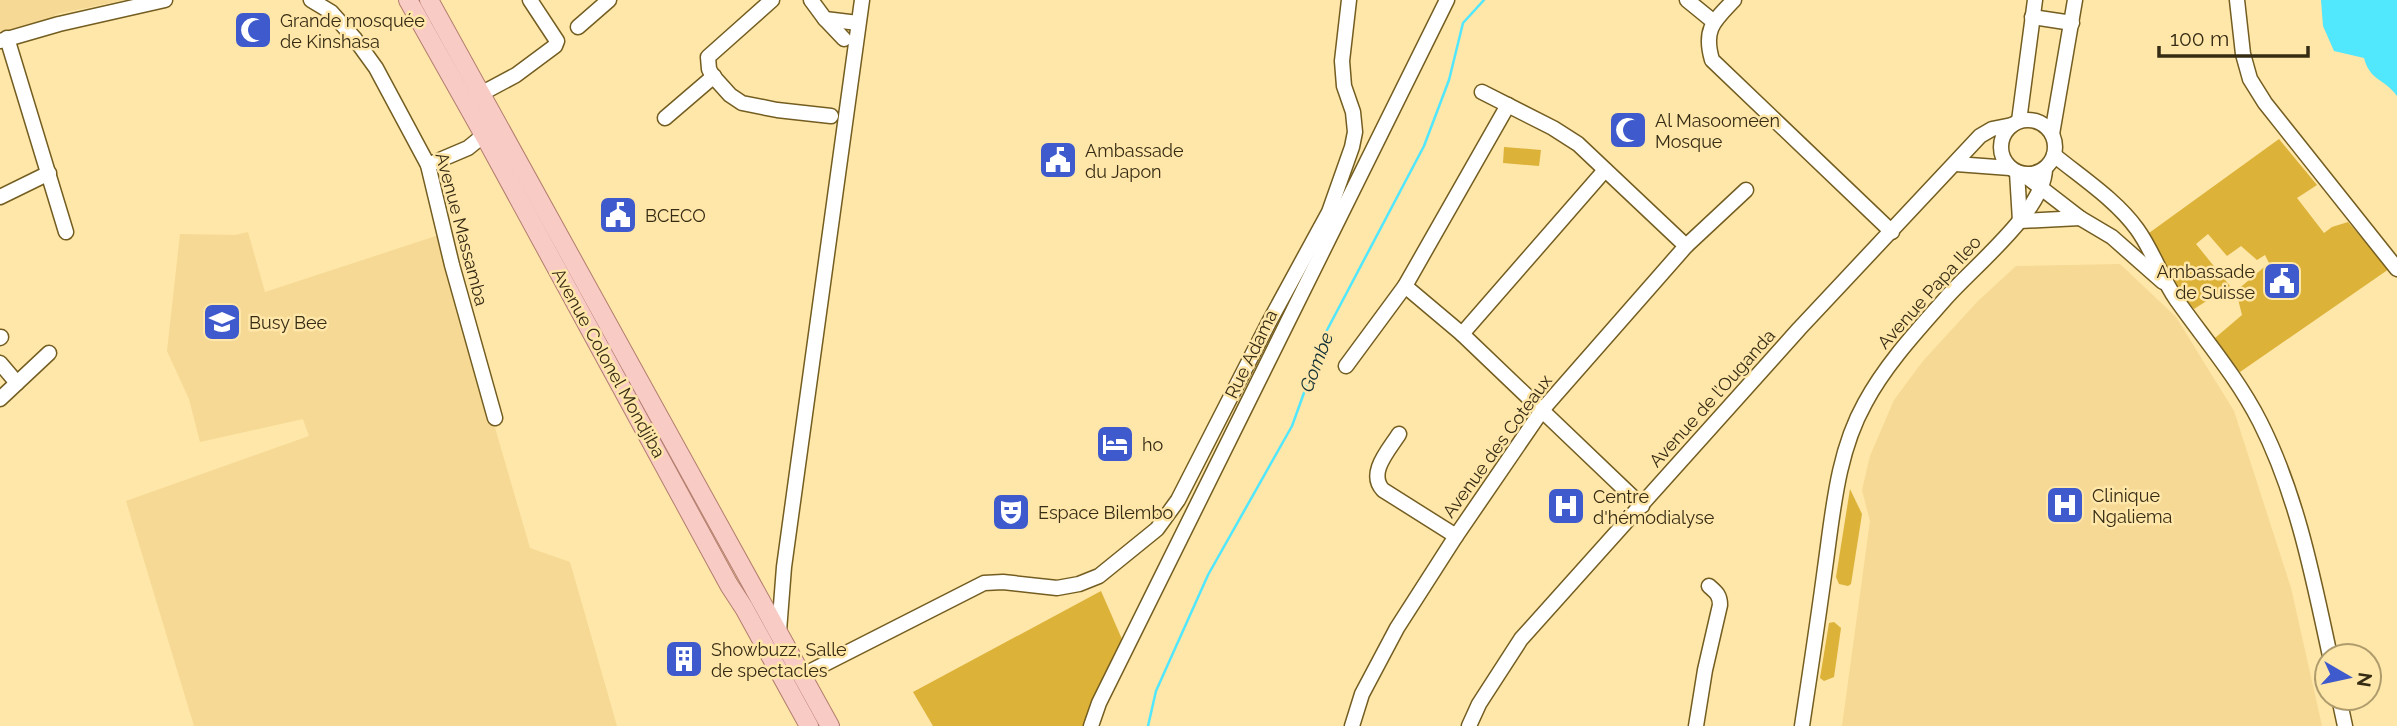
<svg xmlns="http://www.w3.org/2000/svg" width="2397" height="726" font-family="Raleway,sans-serif">
<style>
.built{fill:#f5d994}
.green{fill:#dcb239}
.water{fill:#51e7fc}
.lines{fill:none;stroke-linecap:round;stroke-linejoin:round}
.stream{stroke:#51e7fc;stroke-width:2.5}
.minor-casing{stroke:#735d21;stroke-width:17}
.major-casing{stroke:#b27d6e;stroke-width:20}
.minor{stroke:#fff;stroke-width:14}
.major{stroke:#f9cbc5;stroke-width:18}
.labels{text-anchor:middle;dominant-baseline:central;stroke-width:5;stroke-linejoin:round;paint-order:stroke}
.poi-label{font-size:18px;fill:#362c14;stroke:#ffe6a9;text-anchor:start}
.street-label{font-size:18px;fill:#362c14;stroke:#ffe6a9}
.water-label{font-size:19px;font-style:italic;fill:#0f2f34;stroke:#ffe6a9}
</style>
<rect width="100%" height="100%" fill="#ffe6a9"/>
<g class="built">
<path d="M0,0H125L61,13L55,15L52,22L0,37Z"/>
<path d="M248,232L265,292L439,235L530,548L570,562L617,726H194L126,501L309,436L303,419L200,442L189,399L167,351L180,234L235,235Z"/>
<path d="M2120,264L2176,317L2234,411L2291,588L2322,726H1842L1870,521L1862,490L1870,456L1894,400L1923,361L1977,302L2016,266Z"/>
</g>
<g class="green">
<path d="M2279,139L2317,185L2297,198L2324,233L2332,227L2348,222L2389,269L2240,372L2215,338L2242,315L2236,291L2269,263L2265,255L2257,260L2241,246L2227,256L2208,234L2196,244L2230,286L2194,309L2172,284L2157,262L2149,233Z"/>
<path d="M1504,147L1541,150L1539,166L1503,163Z"/>
<path d="M1850,489L1862,514L1851,584L1848,586L1839,584L1836,577Z"/>
<path d="M1101,591L1125,646L1084,726H933L913,692Z"/>
<path d="M1834,622L1841,628L1834,677L1824,681L1820,678L1829,623Z"/>
</g>
<path class="water" d="M2321,0H2397V96C2384,78 2370,81 2364,58L2334,51L2323,26Z"/>
<g class="lines">
<path class="stream" d="M1148,726L1156,691L1208,575L1292,426L1326,332L1424,146L1449,80L1463,23L1484,0"/>
<defs>
<g id="minor">
<path d="M311,0L331,12L355,39L376,68L428,165L452,265L495,418"/>
<path d="M772,0L708,57L709,69L712,75L730,95L742,103L777,110L831,116"/>
<path d="M811,0L825,19L858,23"/>
<path d="M1687,0L1714,22"/>
<path d="M1734,0C1714,21 1703,29 1712,60L1892,232"/>
<path d="M2237,0L2243,54L2250,79L2265,103L2397,269"/>
<path d="M2032,17L2072,23"/>
<path d="M825,19L844,39"/>
<path d="M578,27L609,0"/>
<path d="M7,38L66,232"/>
<path d="M0,41L59,24L165,0"/>
<path d="M1482,92L1553,128L1578,144L1686,246"/>
<path d="M473,98L516,75L555,46L557,41L530,0"/>
<path d="M665,118L714,76"/>
<circle cx="2028" cy="147" r="27"/>
<path d="M2019,121L2035,0"/>
<path d="M2052,134L2075,0"/>
<path d="M2054,155C2082,178 2116,200 2137,229C2153,251 2161,277 2176,299C2205,340 2237,377 2260,422C2297,495 2313,577 2330,656"/>
<path d="M1956,164L2010,168"/>
<path d="M428,165L468,148L484,135"/>
<path d="M2017,172L2020,221"/>
<path d="M2023,174L2080,218L2112,237L2163,282"/>
<path d="M0,197L49,173"/>
<path d="M2020,221L2080,218"/>
<path d="M1405,286L1462,334L1642,506"/>
<path d="M1462,334L1605,170"/>
<path d="M0,338L1,337"/>
<path d="M0,363L17,383"/>
<path d="M1346,366L1405,286L1508,105"/>
<path d="M0,399L49,353"/>
<path d="M1399,434C1389,450 1367,473 1383,490L1456,536"/>
<path d="M779,631L784,567L862,0"/>
<path d="M803,675L984,583L1003,582L1057,588L1079,584L1099,576L1157,529L1178,500L1268,324L1329,212L1352,147L1355,132L1353,112L1344,86L1342,61L1349,0"/>
<path d="M2339,698L2345,726"/>
<path d="M1091,726L1099,703L1447,0"/>
<path d="M1352,726L1362,694L1397,628L1456,536L1543,409L1686,246L1746,190"/>
<path d="M1469,726L1479,704L1521,639L1799,329L1980,136L1992,129L2012,125"/>
<path d="M1696,726L1705,670L1720,605C1720,595 1716,592 1709,586"/>
<path d="M1802,726C1810,673 1818,621 1825,568C1833,512 1837,453 1865,403C1886,364 1917,331 1946,298C1973,267 2044,211 2045,169"/>
</g>
<g id="major">
<path d="M408,0L484,135L729,585L744,608L809,726"/>
<path d="M429,0L830,726"/>
</g>
</defs>
<use href="#minor" class="minor-casing"/>
<use href="#major" class="major-casing"/>
<use href="#minor" class="minor"/>
<use href="#major" class="major"/>
</g>
<defs>
<symbol id="mosque-square" viewBox="-11 -11 22 22"><rect x="-9" y="-9" width="18" height="18" rx="4" fill="#3e5acc" stroke="#ffe6a9"/><path d="M3.5-4.9A6 6 0 1 0 3.5 4.9A5 5 0 1 1 3.5-4.9Z" fill="#fff"/></symbol>
<symbol id="civic-square" viewBox="-11 -11 22 22"><rect x="-9" y="-9" width="18" height="18" rx="4" fill="#3e5acc" stroke="#ffe6a9"/><path d="M-.6-6.5H3V-4.5H.6V-3L4-1V1h2V6H-6V1h2V-1L-.6-3ZM-1.2 2.5V6h2.4V2.5Z" fill="#fff"/></symbol>
<symbol id="school-square" viewBox="-11 -11 22 22"><rect x="-9" y="-9" width="18" height="18" rx="4" fill="#3e5acc" stroke="#ffe6a9"/><path d="M0-5L7-2L0 1L-7-2ZM-4 1L0 2.5L4 1V4Q0 6-4 4Z" fill="#fff"/></symbol>
<symbol id="hotel-square" viewBox="-11 -11 22 22"><rect x="-9" y="-9" width="18" height="18" rx="4" fill="#3e5acc" stroke="#ffe6a9"/><path d="M-6-4.5h1.5V1H6V5H4.5V3h-9V5H-6ZM-4 0a1.8 1.8 0 1 1 3.6 0ZM.5 0V-2.5h3Q6-2.5 6 0Z" fill="#fff"/></symbol>
<symbol id="hospital-square" viewBox="-11 -11 22 22"><rect x="-9" y="-9" width="18" height="18" rx="4" fill="#3e5acc" stroke="#ffe6a9"/><path d="M-5-5h3v3.5h4V-5h3V5h-3V1.5h-4V5h-3Z" fill="#fff"/></symbol>
<symbol id="theatre-square" viewBox="-11 -11 22 22"><rect x="-9" y="-9" width="18" height="18" rx="4" fill="#3e5acc" stroke="#ffe6a9"/><path d="M-5-5.5Q0-4 5-5.5V0Q5 5 0 6Q-5 5-5 0ZM-3.3-2.5H-1v1.5H-3.3ZM1-2.5H3.3v1.5H1ZM-2.8 1Q0 5.5 2.8 1Z" fill="#fff"/></symbol>
<symbol id="building-square" viewBox="-11 -11 22 22"><rect x="-9" y="-9" width="18" height="18" rx="4" fill="#3e5acc" stroke="#ffe6a9"/><path d="M-4-6H4V6H1V3H-1V6H-4ZM-2.5-4.3h1.7v1.8h-1.7ZM.8-4.3h1.7v1.8H.8ZM-2.5-1h1.7V.8h-1.7ZM.8-1h1.7V.8H.8Z" fill="#fff"/></symbol>
</defs>
<g fill-rule="evenodd">
<use href="#mosque-square" x="231" y="8" width="44" height="44"/>
<use href="#mosque-square" x="1606" y="108" width="44" height="44"/>
<use href="#civic-square" x="1036" y="138" width="44" height="44"/>
<use href="#civic-square" x="596" y="193" width="44" height="44"/>
<use href="#civic-square" x="2260" y="259" width="44" height="44"/>
<use href="#school-square" x="200" y="300" width="44" height="44"/>
<use href="#hotel-square" x="1093" y="422" width="44" height="44"/>
<use href="#hospital-square" x="2043" y="483" width="44" height="44"/>
<use href="#hospital-square" x="1544" y="484" width="44" height="44"/>
<use href="#theatre-square" x="989" y="490" width="44" height="44"/>
<use href="#building-square" x="662" y="637" width="44" height="44"/>
</g>
<g class="labels">
<g class="poi-label">
<text x="280" y="20">Grande mosquée<tspan x="280" dy="21">de Kinshasa</tspan></text>
<text x="1655" y="120">Al Masoomeen<tspan x="1655" dy="21">Mosque</tspan></text>
<text x="1085" y="150">Ambassade<tspan x="1085" dy="21">du Japon</tspan></text>
<text x="645" y="215">BCECO</text>
<text x="2255" y="271" text-anchor="end">Ambassade<tspan x="2255" dy="21">de Suisse</tspan></text>
<text x="249" y="322">Busy Bee</text>
<text x="1142" y="444">ho</text>
<text x="2092" y="495">Clinique<tspan x="2092" dy="21">Ngaliema</tspan></text>
<text x="1593" y="496">Centre<tspan x="1593" dy="21">d'hémodialyse</tspan></text>
<text x="1038" y="512">Espace Bilembo</text>
<text x="711" y="649">Showbuzz, Salle<tspan x="711" dy="21">de spectacles</tspan></text>
</g>
<g class="street-label">
<text transform="translate(462 229) rotate(75)">Avenue Massamba</text>
<text transform="translate(1929 292) rotate(-48)">Avenue Papa Ileo</text>
<text transform="translate(1251 354) rotate(-64)">Rue Adama</text>
<text transform="translate(609 363) rotate(61)">Avenue Colonel Mondjiba</text>
<text transform="translate(1712 398) rotate(-48)">Avenue de l’Ouganda</text>
<text transform="translate(1497 446) rotate(-54)">Avenue des Coteaux</text>
</g>
<g class="water-label">
<text transform="translate(1316 362) rotate(-69)">Gombe</text>
</g>
</g>
<g transform="translate(2348 677) rotate(99)"><circle r="33" fill="#ffe6a9" stroke="#af9c6d" stroke-width="2"/>
<path d="M0-5L12 26L0 18L-12 26Z" fill="#3e5acc"/>
<text y="-10" font-size="19" font-weight="bold" text-anchor="middle" fill="#362c14">N</text>
</g>
<path d="M2159 46v10h149v-10" fill="none" stroke="#362c14" stroke-width="3.5"/>
<text x="2170" y="46" font-size="21" fill="#362c14" stroke="#ffe6a9" stroke-width="5" paint-order="stroke">100 m</text>
</svg>
